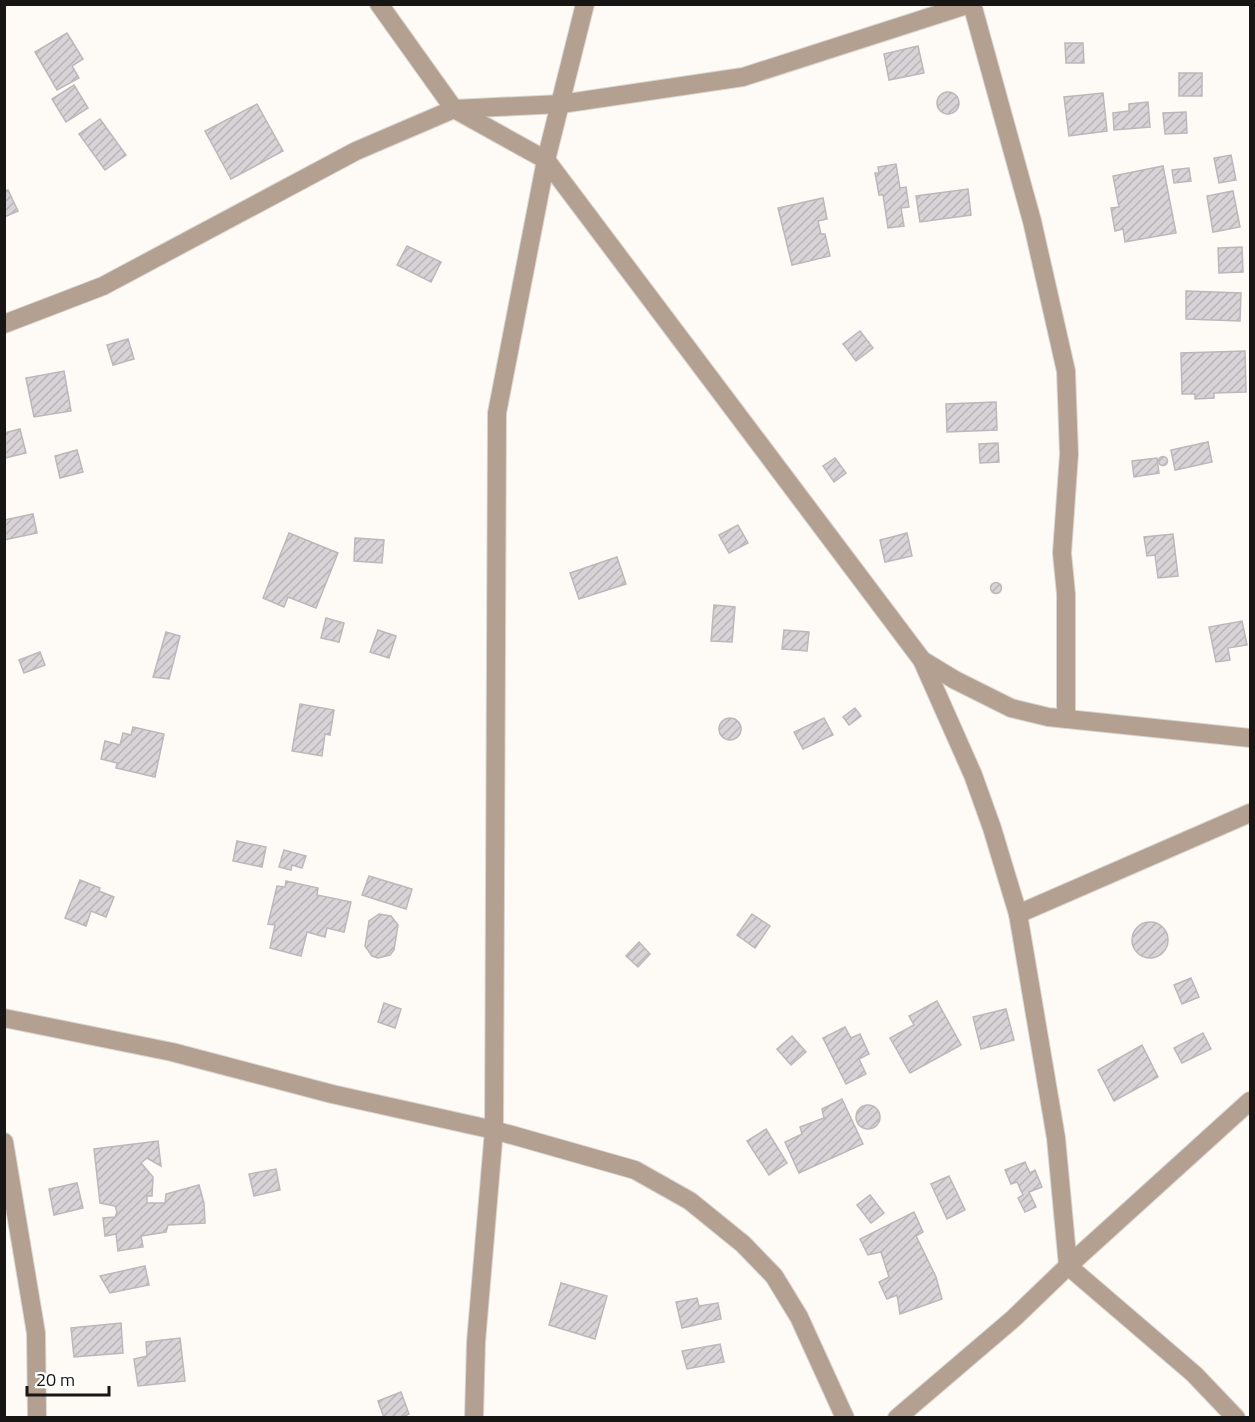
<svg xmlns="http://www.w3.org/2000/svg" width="1255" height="1422" font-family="'Titillium Web',sans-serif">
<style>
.building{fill:url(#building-hatch);stroke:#bcb7ba;stroke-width:1.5}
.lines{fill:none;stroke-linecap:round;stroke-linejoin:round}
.minor-casing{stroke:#d9d6d2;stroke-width:20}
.minor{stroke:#b3a090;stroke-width:18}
</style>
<defs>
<pattern id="building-hatch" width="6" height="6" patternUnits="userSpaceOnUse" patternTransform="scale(1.5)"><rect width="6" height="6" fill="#d8d3d6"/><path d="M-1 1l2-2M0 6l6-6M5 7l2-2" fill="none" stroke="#b9b4b7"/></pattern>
</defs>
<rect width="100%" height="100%" fill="#fefaf6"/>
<g class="building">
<path d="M67,33L83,59L72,66L79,78L57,90L35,52Z"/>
<path d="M1065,43H1083L1084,63H1066Z"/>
<path d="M918,46L924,73L889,80L884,54Z"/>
<rect x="1179" y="73" width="23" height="23"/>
<path d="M74,85L88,108L66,122L52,99Z"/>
<circle cx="948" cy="103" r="11"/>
<path d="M1103,93L1107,131L1069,136L1064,97Z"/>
<path d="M1148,102L1150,127L1114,130L1113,113L1129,111V104Z"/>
<path d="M257,104L283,151L231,179L205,131Z"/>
<path d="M1186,112L1187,133L1165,134L1163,113Z"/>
<path d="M100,119L126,155L105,170L79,134Z"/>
<path d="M1231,155L1236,180L1219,183L1214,158Z"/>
<path d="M896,164L900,188L906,187L909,207L901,208L904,226L888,228L883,195H879L875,173H879L878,167Z"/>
<path d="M1163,166L1176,233L1125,242L1123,229L1115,231L1111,208L1119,207L1113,176Z"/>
<path d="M1189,168L1191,181L1174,183L1172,170Z"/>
<path d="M968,189L971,215L920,222L916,196Z"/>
<path d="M8,190L18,211L4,217V191Z"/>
<path d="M1233,191L1240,227L1213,232L1207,196Z"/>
<path d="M823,198L827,219L818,221L821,234H825L830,256L792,265L778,208Z"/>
<path d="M407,246L441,262L431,282L397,265Z"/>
<path d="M1242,247L1243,272L1219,273L1218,248Z"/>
<path d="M1186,291L1241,293L1240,321L1186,319Z"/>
<path d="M860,331L873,348L856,361L843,344Z"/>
<path d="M128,339L134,359L113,365L107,345Z"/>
<path d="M1245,351L1246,392L1214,393V398L1195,399V394H1182L1181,353Z"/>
<path d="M64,371L71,411L34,417L26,378Z"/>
<path d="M996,402L997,430L947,432L946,404Z"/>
<path d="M20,429L26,453L5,458L4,433Z"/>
<path d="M1208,442L1212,462L1175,470L1171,450Z"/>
<path d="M998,443L999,462L980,463L979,444Z"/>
<path d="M77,450L83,472L60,478L55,456Z"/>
<circle cx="1163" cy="461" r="4.5"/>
<path d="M835,458L846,473L834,482L823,466Z"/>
<path d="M1157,458L1159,473L1134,477L1132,461Z"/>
<path d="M33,514L37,533L4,540V520Z"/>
<path d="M738,525L748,543L729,553L719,535Z"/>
<path d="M289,533L338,553L316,608L288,597L284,607L263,598Z"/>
<path d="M907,533L912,556L885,562L880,540Z"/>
<path d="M1173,534L1178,576L1158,578L1155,555L1147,556L1144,537Z"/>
<path d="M355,538L384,540L382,563L354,561Z"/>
<path d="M617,557L626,584L579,599L570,573Z"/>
<circle cx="996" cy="588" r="5.5"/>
<path d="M714,605L735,607L732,642L711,641Z"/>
<path d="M326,618L344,623L339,642L321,638Z"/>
<path d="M1242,621L1247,645L1228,648L1230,660L1216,662L1209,627Z"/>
<path d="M378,630L396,636L389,658L370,652Z"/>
<path d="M784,630L809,632L807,651L782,649Z"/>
<path d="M166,632L180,636L169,679L153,677Z"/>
<path d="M40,652L45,665L24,673L19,660Z"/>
<path d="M300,704L334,710L330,735L325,734L322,756L292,751Z"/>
<path d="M855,708L861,716L849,725L843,717Z"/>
<path d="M824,718L833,735L803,749L794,732Z"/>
<circle cx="730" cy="729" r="11"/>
<path d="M133,727L164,734L155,777L116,768L117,763L101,759L105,741L120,745L123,733L131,735Z"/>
<path d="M237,841L266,847L262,867L233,861Z"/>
<path d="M284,850L306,856L302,868L292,865L291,870L279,867Z"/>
<path d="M369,876L412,889L406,909L362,895Z"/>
<path d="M80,880L100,888L99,891L114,897L106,917L91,911L86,926L65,918Z"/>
<path d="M286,881L318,888L317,895L351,902L344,932L327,928L325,937L307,932L301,956L270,948L275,925L268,924L277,886L285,887Z"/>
<path d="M379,914L391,916L398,925L394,950L390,955L378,958L372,956L365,946L369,921Z"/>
<path d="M752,914L770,926L755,948L737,935Z"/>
<circle cx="1150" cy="940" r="18"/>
<path d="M639,942L650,954L638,967L626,956Z"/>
<path d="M1191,978L1199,997L1182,1004L1174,985Z"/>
<path d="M937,1001L961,1045L910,1073L890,1038L914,1025L909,1016Z"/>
<path d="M384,1003L401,1009L395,1028L378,1022Z"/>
<path d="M1006,1009L1014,1040L981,1049L973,1017Z"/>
<path d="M845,1027L851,1038L860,1034L869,1054L859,1059L866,1074L846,1084L823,1038Z"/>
<path d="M1203,1033L1211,1049L1182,1063L1174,1048Z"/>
<path d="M792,1036L806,1052L791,1065L777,1049Z"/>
<path d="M1142,1045L1158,1077L1114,1101L1098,1070Z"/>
<path d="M842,1099L863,1144L799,1173L785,1142L802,1134L800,1127L824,1118L822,1109Z"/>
<circle cx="868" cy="1117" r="12"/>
<path d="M766,1129L787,1163L769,1175L747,1141Z"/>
<path d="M158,1141L161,1166L147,1158L141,1163L153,1177L152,1196H147V1203H165L166,1194L199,1185L204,1203L205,1223L168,1225L166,1232L141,1236L143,1247L118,1251L116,1234L105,1236L103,1218L115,1217L117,1212L115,1206L100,1203L94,1149Z"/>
<path d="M1025,1162L1030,1173L1035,1170L1042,1187L1029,1192L1036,1207L1025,1212L1018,1198L1023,1195L1017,1182L1011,1184L1005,1170Z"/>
<path d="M276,1169L280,1190L254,1196L249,1174Z"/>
<path d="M949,1176L965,1210L947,1219L931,1184Z"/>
<path d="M77,1183L83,1208L54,1215L49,1189Z"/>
<path d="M870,1195L884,1213L871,1223L857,1205Z"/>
<path d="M914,1212L923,1232L916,1236L936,1277L942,1299L900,1314L897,1295L887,1299L879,1282L889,1277L881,1252L868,1255L860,1239Z"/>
<path d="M145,1266L149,1285L110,1293L100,1276Z"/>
<path d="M561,1283L607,1296L595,1339L549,1325Z"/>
<path d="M697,1298L699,1306L718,1303L721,1319L682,1328L676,1302Z"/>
<path d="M121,1323L123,1353L74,1357L71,1328Z"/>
<path d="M180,1338L185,1381L138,1386L134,1359L147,1356L146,1342Z"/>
<path d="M720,1344L724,1362L687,1369L682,1351Z"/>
<path d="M401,1392L409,1414L400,1418H384L378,1401Z"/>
</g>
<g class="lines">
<defs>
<g id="minor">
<path d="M379,4L454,109L546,160L922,660L973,775L992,828L1018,914L1056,1138L1068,1266L1194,1374L1236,1418"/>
<path d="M972,4L1032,221L1066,371L1069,454L1062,553L1066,594V719"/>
<path d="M4,324L103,286L356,151L454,109L561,104L743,77L970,4"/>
<path d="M922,660L955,680L1011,708L1048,717L1250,738"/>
<path d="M1018,914L1250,813"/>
<path d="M4,1018L172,1052L332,1094L494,1130L635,1170L690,1201L743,1244L774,1276L799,1317L845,1418"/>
<path d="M4,1142L36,1333L37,1418"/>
<path d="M474,1418L476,1342L494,1130L497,413L546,160L585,4"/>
<path d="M897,1418L1014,1318L1068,1266L1250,1101"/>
</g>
</defs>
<use href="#minor" class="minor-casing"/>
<use href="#minor" class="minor"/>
</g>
<rect width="1255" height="1422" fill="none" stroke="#181615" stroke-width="12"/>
<path d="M27 1386v9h82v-9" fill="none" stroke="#181615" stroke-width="3"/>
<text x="36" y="1386" font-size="18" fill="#181615" stroke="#ffffff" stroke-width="4.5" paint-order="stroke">20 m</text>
</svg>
